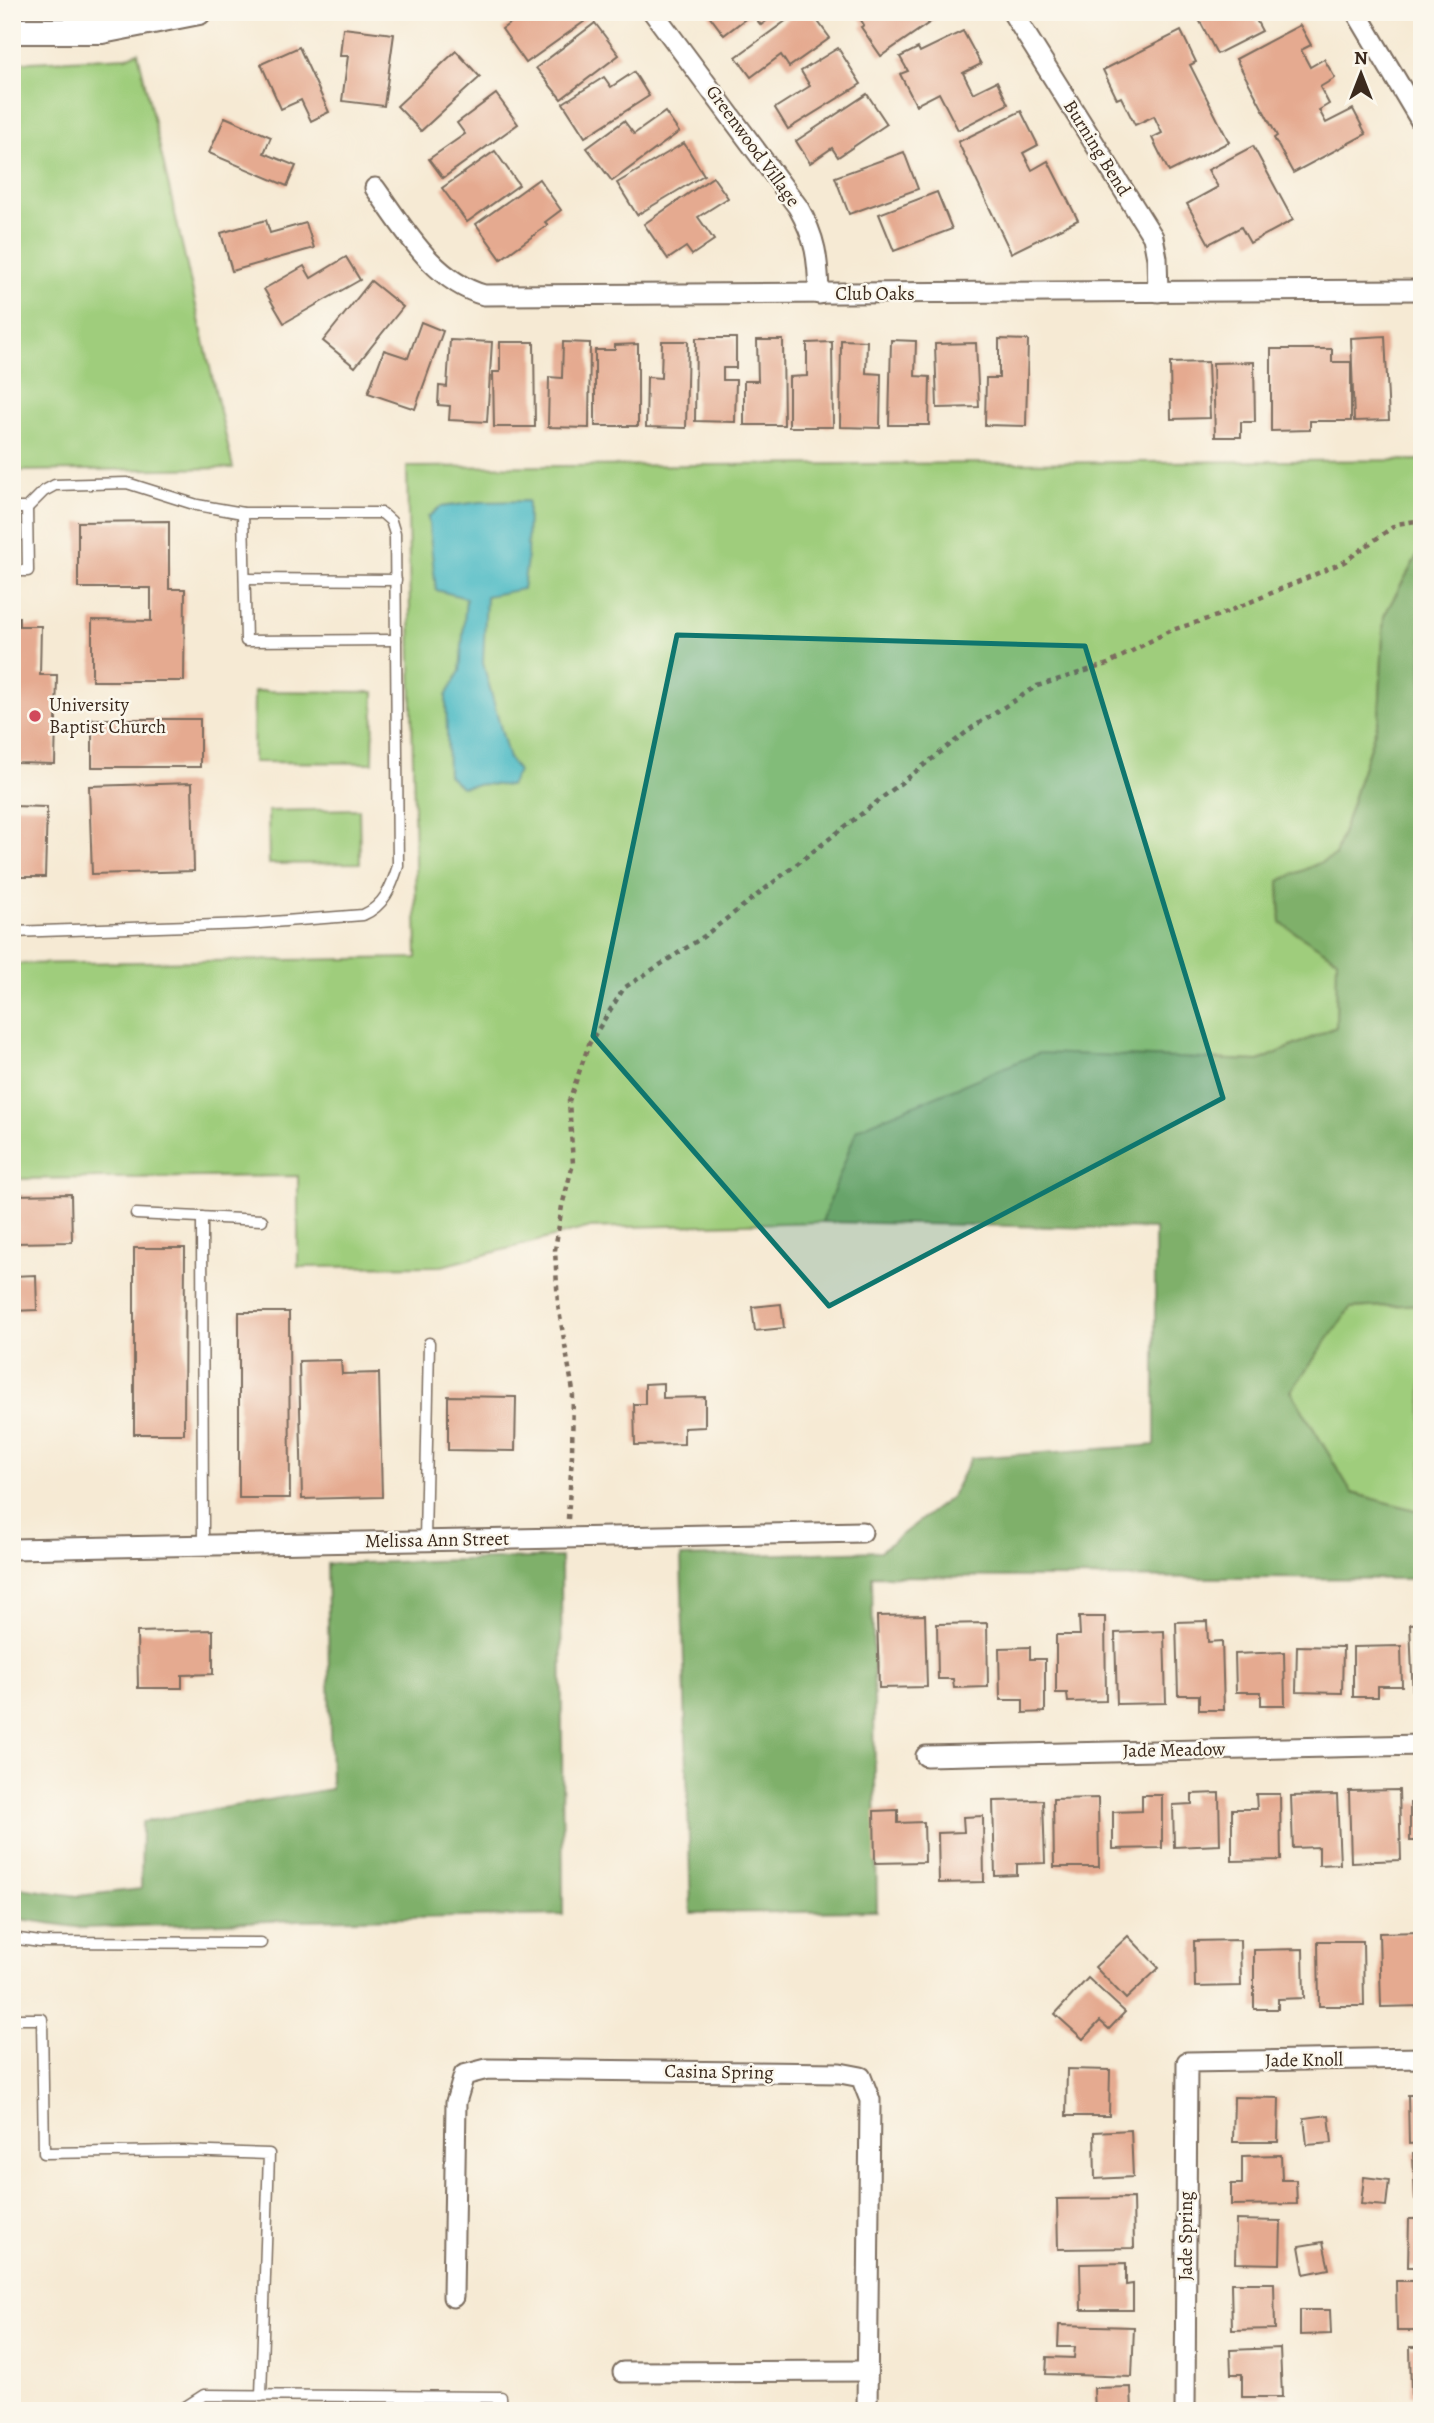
<svg xmlns="http://www.w3.org/2000/svg" width="1434" height="2423" font-family="Alegreya,serif">
<style>
.green{fill:#9fcd7b;stroke:#6d7c4c;stroke-width:2}
.forest{fill:#7fb06b;stroke:#5d6d44;stroke-width:2}
.water{fill:#4cbac4;stroke:#447271;stroke-width:2}
.building{fill:#e5aa90}
.lines{fill:none;stroke-linecap:round;stroke-linejoin:round}
.service-casing{stroke:#7c6d5e;stroke-width:13}
.minor-casing{stroke:#7c6d5e;stroke-width:23}
.tertiary-casing{stroke:#7c6d5e;stroke-width:28}
.path{stroke:#7c6d5e;stroke-width:4.5;stroke-dasharray:5 5;stroke-linecap:butt}
.service{stroke:#fff;stroke-width:10}
.minor{stroke:#fff;stroke-width:19}
.tertiary{stroke:#fff;stroke-width:24}
.marked{fill:#0f766e;fill-opacity:0.2;stroke:#0f766e;stroke-width:5;stroke-linejoin:round}
.poi-dot{fill:#d1495b;stroke:#fbf7ec;stroke-width:2.5}
.labels{text-anchor:middle;dominant-baseline:central;stroke-width:5;stroke-linejoin:round;paint-order:stroke}
.street-label{font-size:19px;fill:#3b2a1e;stroke:#fbf7ec}
.poi-label{font-size:19px;fill:#3b2a1e;stroke:#fbf7ec;text-anchor:start}
</style>
<rect width="100%" height="100%" fill="#fbf7ec"/>
<filter id="ink" filterUnits="userSpaceOnUse"><feTurbulence type="fractalNoise" baseFrequency=".0143" numOctaves="2"/><feDisplacementMap in="SourceGraphic" scale="14" xChannelSelector="R" yChannelSelector="G"/><feConvolveMatrix kernelMatrix="1 2 1 2 8 2 1 2 1" color-interpolation-filters="sRGB"/></filter>
<filter id="wash" filterUnits="userSpaceOnUse"><feTurbulence type="fractalNoise" baseFrequency=".00686" numOctaves="4" result="noise"/><feDisplacementMap in="SourceGraphic" scale="28" xChannelSelector="R" yChannelSelector="G"/><feGaussianBlur stdDeviation="1.57" result="paint"/><feColorMatrix in="noise" values="0 0 0 0 0 0 0 0 0 0 0 0 0 0 0 0 0 1.4 0 .05"/><feComposite in="paint" operator="in"/></filter>
<g filter="url(#wash)">
<rect width="100%" height="100%" fill="#f6ead4"/>
<g class="green">
<path d="M138,52L233,468L12,471V63L127,57Z"/>
<path d="M1422,460V547L1384,616L1379,718L1335,856L1279,882L1281,923L1337,959L1336,1027L1259,1061L1039,1053L857,1129L822,1222L587,1228L442,1266L298,1267V1176L12,1179V964L417,958L407,467Z"/>
<path d="M254,691L374,692L373,763L253,762Z"/>
<path d="M359,809L360,863L269,864L268,811Z"/>
<path d="M1422,1304V1512L1352,1493L1291,1391L1350,1308Z"/>
</g>
<g class="forest">
<path d="M1422,547V1304L1350,1308L1291,1391L1352,1493L1422,1512V1579L872,1576L877,1911L691,1913L681,1557L880,1551L951,1497L971,1458L1155,1445V1229L822,1222L857,1129L1039,1053L1259,1061L1336,1027L1337,959L1281,923L1279,881L1335,856L1379,718L1384,616Z"/>
<path d="M561,1557L563,1915L299,1920L83,1928L12,1918V1887L78,1896L141,1889L142,1822L331,1789L327,1564Z"/>
</g>
<path class="water" d="M528,501L527,559L523,589L486,596L483,663L509,759L518,771L510,786L484,784L461,787L448,775L446,696L460,671L466,598L436,590L428,517L440,507L480,502Z"/>
<g id="blocks">
<g class="building">
<path d="M526,12H545L547,16L553,12H594L595,14L526,63L502,29Z"/>
<path d="M712,12H778L761,25L752,14L724,35L709,15Z"/>
<path d="M798,12H811L830,38L789,67L781,55L751,77L736,57Z"/>
<path d="M856,12H940L942,14L881,56L861,27L864,25Z"/>
<path d="M1195,12H1267L1255,18L1262,31L1217,54Z"/>
<path d="M595,23L619,55L561,99L536,68Z"/>
<path d="M1300,25L1311,45L1301,50L1310,67L1324,59L1335,78L1320,87L1329,104L1319,110L1326,123L1353,109L1366,134L1293,173L1274,138L1277,136L1236,59Z"/>
<path d="M343,28L394,34L384,106L342,101L348,56H340Z"/>
<path d="M963,31L981,64L963,73L973,93L997,81L1008,104L958,130L939,93L916,105L900,74L908,71L900,57L918,48L920,52Z"/>
<path d="M1181,31L1196,62L1190,65L1229,142L1169,172L1152,138L1162,133L1154,116L1135,125L1121,97L1117,99L1103,70Z"/>
<path d="M299,47L329,112L311,121L301,100L281,109L261,64Z"/>
<path d="M838,48L861,84L788,129L775,108L810,86L801,71Z"/>
<path d="M456,51L480,77L421,131L397,106Z"/>
<path d="M634,72L649,96L585,137L563,103L604,77L611,87Z"/>
<path d="M496,94L518,124L443,178L429,159L465,134L457,123Z"/>
<path d="M867,94L887,124L838,157L832,148L810,163L796,141Z"/>
<path d="M1021,111L1038,145L1023,153L1032,170L1048,161L1078,220L1011,253L958,142Z"/>
<path d="M665,112L679,132L612,181L587,148L624,121L634,134Z"/>
<path d="M225,117L271,137L264,153L296,166L287,186L209,153Z"/>
<path d="M684,143L704,175L637,215L617,183Z"/>
<path d="M1253,146L1293,220L1250,243L1241,227L1209,244L1187,204L1218,187L1208,170Z"/>
<path d="M495,151L519,185L467,222L442,188Z"/>
<path d="M904,152L918,189L849,214L835,177Z"/>
<path d="M713,177L728,198L698,217L714,240L692,255L686,247L668,259L644,224Z"/>
<path d="M539,179L561,210L545,222L548,225L501,259L476,224Z"/>
<path d="M937,192L952,229L894,251L879,214Z"/>
<path d="M266,220L270,233L306,223L314,248L232,271L221,233Z"/>
<path d="M346,257L360,280L284,323L264,289L304,266L311,278Z"/>
<path d="M371,281L403,307L355,367L323,341Z"/>
<path d="M421,322L443,331L415,409L368,393L384,350L408,358Z"/>
<path d="M1385,336L1389,420L1354,421L1351,338Z"/>
<path d="M696,338H736V368H723V380H736L735,422L695,421Z"/>
<path d="M999,339L1028,340L1026,426L985,425L986,378H999Z"/>
<path d="M450,340L492,342L487,422L449,420L450,406L438,405L439,386L447,387Z"/>
<path d="M757,340H783L784,425H744V381H758Z"/>
<path d="M841,340L867,341L866,373L881,374L880,428L840,427Z"/>
<path d="M891,340L916,341L915,376L930,377L929,425H889Z"/>
<path d="M662,341H688L686,428L646,427L647,377L661,378Z"/>
<path d="M500,342H534L535,427H494L493,372H500Z"/>
<path d="M563,342L590,343L589,428L548,427L549,377L562,378Z"/>
<path d="M832,342L833,427H789V377L807,376V343Z"/>
<path d="M976,343L979,407L937,408L935,344Z"/>
<path d="M638,344V426H595V350H615V345Z"/>
<path d="M1271,349H1332V362H1351V421H1310V430L1271,431Z"/>
<path d="M1208,362L1210,418L1171,419L1170,363Z"/>
<path d="M1254,362L1255,422H1241V437H1215L1213,363Z"/>
<path d="M169,521V589H185L184,681H92V620L151,621V588H78V522Z"/>
<path d="M12,617H19V626H41L40,675H57L55,764L16,763V759H12Z"/>
<rect x="92" y="719" width="108" height="48"/>
<path d="M192,783L194,871L92,874L89,786Z"/>
<path d="M12,806L47,807L45,877H12Z"/>
<path d="M71,1194L72,1242L12,1243V1195Z"/>
<path d="M134,1248H185L184,1434H134Z"/>
<path d="M36,1275L37,1310L12,1311V1276Z"/>
<path d="M781,1304L784,1328L755,1331L752,1307Z"/>
<path d="M239,1312H289L290,1498H239Z"/>
<path d="M341,1360L342,1374L379,1373L382,1497L302,1499L299,1361Z"/>
<path d="M663,1383V1398L705,1397V1427L684,1428V1444L635,1445L634,1404H645V1384Z"/>
<path d="M448,1396L516,1397L515,1451L448,1450Z"/>
<path d="M925,1615L927,1687L879,1688L877,1616Z"/>
<path d="M1079,1617H1105L1106,1701L1068,1702L1067,1693H1056V1635H1080Z"/>
<path d="M1207,1621L1208,1642L1222,1641L1224,1710H1199V1695H1178L1176,1622Z"/>
<path d="M987,1623L988,1687L954,1688L953,1679H938L937,1624Z"/>
<path d="M1422,1623V1699L1413,1700L1410,1624Z"/>
<path d="M213,1630V1674L182,1675V1688H138L137,1632Z"/>
<path d="M1164,1631L1166,1703L1117,1704L1115,1633Z"/>
<path d="M1297,1646L1343,1647L1342,1693L1296,1692Z"/>
<path d="M1401,1646L1402,1686H1378V1697H1353V1647Z"/>
<path d="M1030,1647V1659H1045V1712L1023,1713V1700H1000L999,1648Z"/>
<path d="M1284,1652L1285,1705H1261V1692H1236L1235,1654Z"/>
<path d="M1399,1790L1401,1860L1351,1862L1349,1791Z"/>
<path d="M1219,1793L1220,1845L1174,1847L1173,1805L1192,1804V1794Z"/>
<path d="M1256,1794H1280L1281,1860L1232,1861V1809H1257Z"/>
<path d="M1142,1795H1162V1848L1113,1849V1812L1142,1811Z"/>
<path d="M1337,1795L1340,1864L1319,1865V1847L1293,1848L1291,1796Z"/>
<path d="M1098,1798L1099,1867H1054L1053,1799Z"/>
<path d="M1043,1800L1045,1863L1017,1864V1875L995,1876L993,1801Z"/>
<rect x="1410" y="1803" width="12" height="38"/>
<path d="M898,1810V1823L924,1822L925,1862L875,1863L874,1811Z"/>
<path d="M983,1816L984,1882L939,1883L938,1833L964,1832L963,1817Z"/>
<path d="M1422,1932V2006L1381,2007L1379,1933Z"/>
<path d="M1128,1936L1159,1968L1126,1999L1095,1967Z"/>
<path d="M1240,1940L1241,1986L1195,1987L1194,1941Z"/>
<path d="M1318,1941H1363L1364,2006H1319Z"/>
<path d="M1303,1949L1304,1998L1278,1999V2009H1254V1950Z"/>
<path d="M1088,1978L1125,2012L1109,2029L1100,2021L1083,2039L1055,2014Z"/>
<path d="M1067,2069L1110,2070L1109,2116H1066Z"/>
<path d="M1408,2095H1422V2143L1409,2144Z"/>
<path d="M1234,2097L1279,2098L1278,2142H1233Z"/>
<path d="M1329,2115L1332,2143L1307,2145L1304,2118Z"/>
<path d="M1131,2130L1133,2177L1095,2179L1094,2132Z"/>
<path d="M1413,2153H1422V2199H1415Z"/>
<path d="M1281,2155L1282,2180H1296L1297,2204L1231,2205V2184H1242V2156Z"/>
<path d="M1364,2177L1389,2180L1386,2206L1361,2204Z"/>
<path d="M1133,2198L1134,2248L1058,2249L1057,2199Z"/>
<path d="M1409,2219H1422V2267H1408Z"/>
<path d="M1236,2220L1281,2221L1280,2264L1235,2263Z"/>
<path d="M1323,2242L1329,2269L1304,2274L1299,2246Z"/>
<path d="M1126,2263V2285L1133,2284V2310H1081L1080,2264Z"/>
<path d="M1396,2281H1422V2331H1397Z"/>
<path d="M1231,2283H1274L1275,2329L1232,2330Z"/>
<path d="M1300,2310H1330L1331,2334L1300,2335Z"/>
<path d="M1059,2325L1134,2327L1132,2377L1046,2374L1047,2357L1074,2358L1075,2347H1058Z"/>
<path d="M1410,2347H1422V2394H1411Z"/>
<path d="M1280,2348L1282,2397H1242V2374H1231L1230,2350Z"/>
<path d="M1131,2387L1132,2411H1095L1094,2388Z"/>
</g>
</g>
</g>
<g filter="url(#ink)">
<use href="#blocks" fill-opacity="0" stroke="#7c6d5e" stroke-width="2"/>
<g class="lines">
<defs>
<g id="service">
<path d="M12,508H27L44,491L55,485L127,483L197,505L243,513H382L391,521L395,534L398,866C391,888 384,906 363,915L247,924L12,932"/>
<path d="M243,513L246,641L396,640"/>
<path d="M12,571H28L27,508"/>
<path d="M245,579L396,580"/>
<path d="M136,1214L262,1220"/>
<path d="M202,1217L203,1545"/>
<path d="M425,1540L429,1343"/>
<path d="M12,1938L40,1942L261,1943"/>
<path d="M12,2019H42L44,2153L182,2151L269,2154L261,2396"/>
<path d="M179,2411L204,2395L501,2397L502,2411"/>
</g>
<g id="minor">
<path d="M653,12L798,207C816,239 818,258 819,294"/>
<path d="M1012,12L1153,237L1157,258L1158,292"/>
<path d="M1356,12L1422,123"/>
<path d="M375,188C404,228 433,281 484,295L1422,290"/>
<path d="M12,1549L862,1532"/>
<path d="M926,1756L1422,1745"/>
<path d="M453,2297L456,2102L464,2075L487,2069L840,2073L861,2077L870,2100L867,2411"/>
<path d="M623,2372L867,2371"/>
<path d="M1185,2411L1187,2062L1422,2058"/>
</g>
<path id="tertiary" d="M12,31H102L199,12"/>
</defs>
<use href="#service" class="service-casing"/>
<use href="#minor" class="minor-casing"/>
<use href="#tertiary" class="tertiary-casing"/>
<path class="path" d="M568,1519L572,1455L573,1391L558,1305L555,1250L562,1206L573,1164L569,1101L589,1044L624,988L703,937L973,727L1037,686L1108,664L1169,631L1220,615L1344,562L1397,524L1422,520"/>
<use href="#service" class="service"/>
<use href="#minor" class="minor"/>
<use href="#tertiary" class="tertiary"/>
</g>
</g>
<path class="marked" d="M677,635L1085,646L1223,1098L829,1306L593,1036Z"/>
<circle class="poi-dot" cx="35" cy="716" r="7"/>
<g class="labels">
<g class="street-label">
<text transform="translate(753 146) rotate(54)">Greenwood Village</text>
<text transform="translate(1097 148) rotate(58)">Burning Bend</text>
<text x="875" y="294">Club Oaks</text>
<text transform="translate(437 1540) rotate(-1)">Melissa Ann Street</text>
<text transform="translate(1174 1750) rotate(-1)">Jade Meadow</text>
<text transform="translate(1304 2060) rotate(-1)">Jade Knoll</text>
<text transform="translate(719 2072) rotate(1)">Casina Spring</text>
<text transform="translate(1186 2236) rotate(-90)">Jade Spring</text>
</g>
<g class="poi-label">
<text x="49" y="705">University<tspan x="49" dy="22">Baptist Church</tspan></text>
</g>
</g>
<rect width="1434" height="2423" fill="none" stroke="#fbf7ec" stroke-width="42"/>
<g transform="translate(1361 74)" stroke="#fbf7ec" stroke-width="5" paint-order="stroke">
<path d="M0-5L12 26L0 18L-12 26Z" fill="#3b2a1e"/>
<text y="-10" font-size="19" font-weight="bold" text-anchor="middle" fill="#3b2a1e">N</text>
</g>
</svg>
